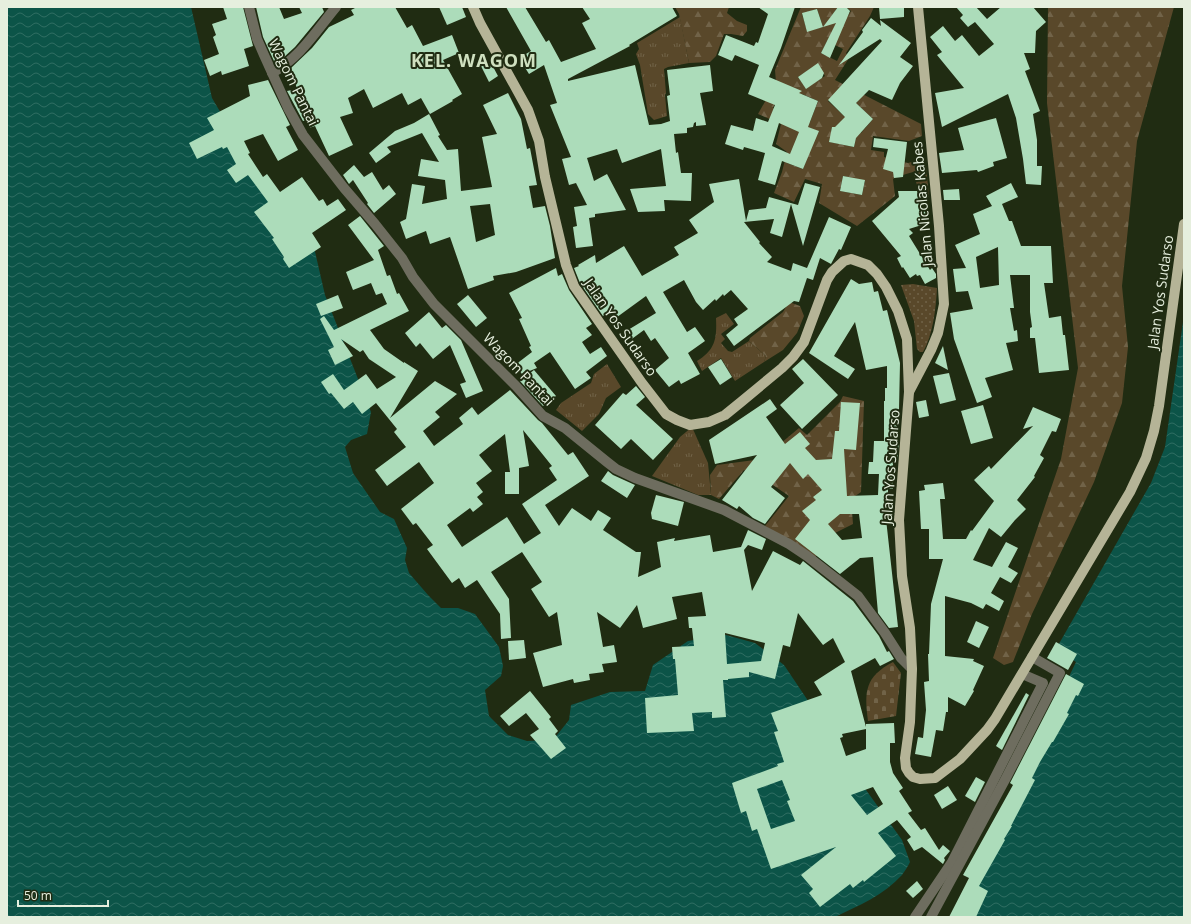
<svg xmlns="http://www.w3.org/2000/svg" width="1191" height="924" font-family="'Open Sans',sans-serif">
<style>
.grass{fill:url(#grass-tufts)}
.forest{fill:url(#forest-firs);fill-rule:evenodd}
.cemetery{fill:url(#cemetery-stones)}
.garden{fill:url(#garden-dots)}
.water{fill:url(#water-waves)}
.building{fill:#acdcba;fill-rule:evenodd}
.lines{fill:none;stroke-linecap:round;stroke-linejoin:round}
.minor{stroke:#6e6d5f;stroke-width:10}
.major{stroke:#b5b497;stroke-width:10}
.labels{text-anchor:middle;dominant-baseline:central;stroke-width:4;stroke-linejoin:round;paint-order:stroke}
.street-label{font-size:14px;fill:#e6efde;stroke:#202c12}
.district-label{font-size:18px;font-weight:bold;letter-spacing:1px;fill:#cfe0bf;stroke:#202c12}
</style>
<defs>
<pattern id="grass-tufts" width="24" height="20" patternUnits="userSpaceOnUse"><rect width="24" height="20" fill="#59482a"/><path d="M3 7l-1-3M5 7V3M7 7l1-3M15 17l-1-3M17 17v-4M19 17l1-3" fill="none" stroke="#716348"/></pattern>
<pattern id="forest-firs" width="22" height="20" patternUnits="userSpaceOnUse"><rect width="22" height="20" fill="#59482a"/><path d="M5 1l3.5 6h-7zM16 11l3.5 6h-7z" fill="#716348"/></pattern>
<pattern id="cemetery-stones" width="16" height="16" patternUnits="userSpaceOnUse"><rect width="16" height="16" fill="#59482a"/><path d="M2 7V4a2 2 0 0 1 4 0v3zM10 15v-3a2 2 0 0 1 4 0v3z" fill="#716348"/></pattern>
<pattern id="garden-dots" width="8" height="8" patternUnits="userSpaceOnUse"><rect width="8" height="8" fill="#59482a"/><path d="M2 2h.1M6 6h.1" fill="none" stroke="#716348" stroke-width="1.8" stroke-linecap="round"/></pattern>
<pattern id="water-waves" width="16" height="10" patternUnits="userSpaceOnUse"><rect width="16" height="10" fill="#0c5448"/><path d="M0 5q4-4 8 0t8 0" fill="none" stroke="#2f6d62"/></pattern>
</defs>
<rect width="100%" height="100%" fill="#202c12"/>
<g class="grass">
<path d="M680,17L689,63L668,67L664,69L666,93L665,95L667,116L654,120L648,114L640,65L636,54L639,49L637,43Z"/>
<path d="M726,313L734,324L721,334L725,339L721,343L728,351L732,352L749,341L766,356L764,362L735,381L721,358L702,371L697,361C715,350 717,339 716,318Z"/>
<path d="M607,364L621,387L606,398L599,414L582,431L556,410L561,403L591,383L594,374Z"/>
<path d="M692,427L708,463L711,495H698L652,476L680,437Z"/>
</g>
<g class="forest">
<path d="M675,7H729L727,13L737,21L747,25V31L743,36L731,34H724L716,56L710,62L689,63L679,14Z"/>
<path d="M801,7H838L830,18L841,25L851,11L846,7H874L870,16L846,53L849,58L835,80L921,124L922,136L909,141L873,136L871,150L884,152V157L908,163L923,159L926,166L929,197L921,198L913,172L896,177L893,179L895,196L857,226L819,203L822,184L805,179L794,202L774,193L782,172L787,152L776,144L781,124L758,114L776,82L775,70ZM817,9L823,27L807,31L802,14ZM827,41L843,49L837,61L821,53ZM818,64L825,76L806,88L798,77ZM783,84L789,115L773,108ZM842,85L858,101L844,116L828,101ZM802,94L818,101L810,122ZM857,104L873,119L861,133L845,117ZM832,127L857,132L854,147L830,142ZM811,148L803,169L787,163ZM843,176L865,181L862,195L840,191Z"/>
<path d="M1048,7H1174L1137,141L1122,286L1128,347L1122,403L1094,482L1032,614L1013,662L1004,665L993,658L1061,459L1078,368L1047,103Z"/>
<path d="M789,302L800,306L804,316L797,333L783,350L764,362L766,356L749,341L750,338L783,312Z"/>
<path d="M843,396L864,401L861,492L851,499L853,524L829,536L815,558L765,526L789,496L764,479L757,480L744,470L719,499L711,495L710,475L717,465L762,459L799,428L807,435L840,402Z"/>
</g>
<path class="cemetery" d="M893,662L901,673L896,716L868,721C864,691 865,677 893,662Z"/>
<path class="garden" d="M913,284L937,288C936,308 933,335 923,352H920L917,349L914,321L901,285Z"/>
<g class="water">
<path d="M7,7H191L212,98L252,166L313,243L325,295L371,412L367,434L351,440L345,447L353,473L380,512L394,519L407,548L405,560L409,573L428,595L441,608H458L475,614L499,647L503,666L501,676L485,690L489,716L508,735L527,741L553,740L569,720L571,705L610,692L645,691L653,665L688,641L726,635L755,643L784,665L823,723L843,758L902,840L910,862C908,866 905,871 902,875C884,895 858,906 835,917H7Z"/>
<path d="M1184,315V917H954L1076,662L1056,649L1151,483L1165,447Z"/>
</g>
<g class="building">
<path d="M223,7H243L253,46L244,49L249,66L222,75L221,71L210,76L204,60L219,54L213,37L216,35L212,24L227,19Z"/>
<path d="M256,7H279L284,19L302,13L299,7H322L324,12L295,47L283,58L274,61L263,37Z"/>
<path d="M357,7H395L407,28L412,25L423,46L452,35L459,53L443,60L462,94L452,100L453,101L430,114L421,98L408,105L402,93L373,108L364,89L348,98L353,113L340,117L353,145L329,156L315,126L309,128L307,120L303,121L287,91L297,89L291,68L312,48L329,27L354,15L351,10Z"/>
<path d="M439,7H462L466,17L447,25Z"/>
<path d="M506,7H525L546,42L549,40L561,62L596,49L582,23L590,19L582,7H672L677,16L629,45L630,46L568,79V81L635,65L649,125L661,124L670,121L667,96L670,95L667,70L710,65L713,91L700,93L706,125L696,126V122L694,123L693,127L687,128V133L674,134L676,153L678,152L681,173H692L691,201L664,200L665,211L638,212L630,189L666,186L661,149L622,163L617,149L587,158L594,181L607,174L626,210L595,214V217L589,218L593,246L576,248L573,227L577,226L574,207L587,205L576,183L569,185L562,159L571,157L550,105L557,103L544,65L529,74L519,58L531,51Z"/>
<path d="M758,7H795L781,48L769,77L802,91L799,93L818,101L808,127L819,131L803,169L782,161L775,185L758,180L765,153L744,147L743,150L725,144L731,125L753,131L756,118L768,122L775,105L748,94L759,65L735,55L732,61L718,55L726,35L754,46L756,42L758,43L768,14ZM779,123L799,132L790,154L772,146Z"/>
<path d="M838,7H846L850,11L830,58L821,53L836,23L823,27Z"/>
<path d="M879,7H904V17L880,19Z"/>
<path d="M956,7H976L987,19L1001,7H1033L1046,22L1036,31L1035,53H1024L1030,69L1025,71L1040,111L1033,114L1037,140V166H1042L1041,185L1026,184L1023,159L1016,118L1008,94L942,127L935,93L964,88L937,55L942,52L930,37L943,26L955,41L962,35L979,56L994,44L975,22L968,27L960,18L963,15Z"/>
<path d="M817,9L823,27L807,32L802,13Z"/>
<path d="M871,18L881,26L880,20L911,43L900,57L913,66L900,83L892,100L869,90L856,103L873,119L856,138L854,147L829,142L832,127H835L845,117L828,100L882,41L880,39L839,65L863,32L862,30Z"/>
<path d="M490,61L498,76L489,82L481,66Z"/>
<path d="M818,63L824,73L822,78L806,89L798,77Z"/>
<path d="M268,80L290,125L286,127L298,150L278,161L263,134L244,141L250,153L248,154L263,177L267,174L280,192L302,177L319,201L323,199L327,206L338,199L346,210L312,233L321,247L289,268L283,259L284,257L272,239L274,238L254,212L268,202L248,175L236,183L227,170L236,164L227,147L223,149L222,147L197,159L189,143L214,130L207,118L250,96L248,85Z"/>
<path d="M508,93L521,119L527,149L530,148L537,185L529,186L533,208L545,206L550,226L555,258L516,272L493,276L494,280L468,289L450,237L430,244L426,231L406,239L400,222L406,219L412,184L425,186L422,204L447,199L445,180L418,176L421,159L439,162L422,133L387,147L391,152L376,163L369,153L395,131L414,123L429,114L440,135L438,136L447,150L458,149L461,191L492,187L482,137L497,134L483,105ZM490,204L495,235L476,242L470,206Z"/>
<path d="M996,118L1007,158L993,162L994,166L978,172L977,170L942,173L939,153L964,150L958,128Z"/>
<path d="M874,138L907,142L903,177L894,178L893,172L883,169L888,149L873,147Z"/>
<path d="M354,165L364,177L372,172L383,190L389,185L396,194L374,213L367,204L368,203L353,180L349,184L343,175Z"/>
<path d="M843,176L865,180L862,195L840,191Z"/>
<path d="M739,179L746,221L749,210L766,208L769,197L798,205L805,183L820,187L803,246L791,204L782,237L770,233L774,219L744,222L760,242L759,243L772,257L767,262L791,271L793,263L807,268L829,217L851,227L841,250L839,249L831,264L820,258L813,280L807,278L799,302L794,301L734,346L726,335L738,325L734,319L748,309L731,290L724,296L723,294L716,301L715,299L703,310L696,302L684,280L663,292L687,332L695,327L705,341L688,353L700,374L681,384L679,380L669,387L655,370L669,358L655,338L651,341L644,330L629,341L623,333L656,313L646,296L613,320L608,312L603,316L580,283L574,268L579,266L578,265L595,255L596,263L624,246L642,276L679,255L674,247L698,233L689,220L714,202L709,184Z"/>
<path d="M1011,183L1018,197L1002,204L1009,221H1012L1021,246H1051L1053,283H1044L1049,318L1061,316L1063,335H1065L1069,370L1039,373L1035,338H1030V328L1032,327L1030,312V275H1010L1014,308H1010L1014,331L1017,330L1018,341L1006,343L1013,370L985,378L992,397L977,403L954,339L950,313L973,309L968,291L956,292L953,269L966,268L955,245L980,234L973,214L992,206L986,196ZM998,247L999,285L980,288L976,257Z"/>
<path d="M959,189L960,200H944L943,190Z"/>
<path d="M898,191H917L921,208L924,207L928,223L909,229L913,233L909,236L930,270L932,268L936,274V278L925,284L920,275L917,276L916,274L910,278L903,267L902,268L897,258L901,256L872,221L899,197Z"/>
<path d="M360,216L384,246L378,250L387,276L390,275L397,294L399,293L409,311L370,330L384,349L404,363V362L418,371L390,418L435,381L457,394L435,412L440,417L423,431L434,446L463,424L459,418L472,407L478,415L510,390L538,420L542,423L568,455L573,452L589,476L545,505L559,526L572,508L591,521L598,510L611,518L603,530L636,552H641L638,577L661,567L657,542L675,538L674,541L710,535L713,552L741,547L748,530L766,539L762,550L748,545L744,550L752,591L773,551L800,565L803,561L853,601L879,636L887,652L889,651L894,659L880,666L875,658L851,671L866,727V724L894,723L895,743H890V762L893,773L903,788L899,791L912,811L908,813L921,830L925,828L939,850L943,845L950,851L944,858L945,860L943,864L922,847L914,851L907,840L911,837L897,820L878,833L896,856L864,882L863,880L853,888L850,884L820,907L809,893L813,889L801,875L836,847L771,869L757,829L752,831L746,811L741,813L732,783L778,766L777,764L784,762L774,732L778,731L771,713L822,695L814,682L845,662L833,638L823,645L798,613L790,647L783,645L775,679L749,672V677L728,679V680H723L726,717L712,718V712L692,713L694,731L647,733L645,698L678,695L675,659H673L672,647L694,646L692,628H689L688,617L706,616L702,592L672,597L677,619L643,628L637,605L620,628L597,612L603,647L614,645L617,662L602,664L604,672L589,674L590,680L574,683L573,679L543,687L533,653L562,645L557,612L549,617L531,589L542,582L522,552L491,572L509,599L511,638L501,639L500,614L477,580L465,588L459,578L452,583L427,549L433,545L416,523L413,525L401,509L434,483L419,462L387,486L375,470L406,447L394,432L397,429L376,403L362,414L353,402L344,409L331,393L329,394L321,382L333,374L344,390L366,374L377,389L396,377L369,359L363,350L360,352L341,339L353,356L335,365L328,350L334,347L320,319L324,316L334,330L387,304L382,293L376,295L371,283L353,290L346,272L374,260L348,225ZM523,430L552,466L549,468L557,480L522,504L541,533L524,544L507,517L462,547L447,525L470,508L473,512L483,504L477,497L483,492L476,483L492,471L479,455L505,434L510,472H505V494H519V468L529,466ZM725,633L765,643L761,661L727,664ZM866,729V749L846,756L840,738L843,737L842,734ZM782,780L790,800L787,801L795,821L771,829L757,789ZM873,787L883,804L867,815L851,795Z"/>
<path d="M556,268L558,276L562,274L569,290L592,324L586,328L592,335L582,342L590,354L601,347L607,356L586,372L591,378L575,389L550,352L534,363L537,368L522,374L515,365L532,352L529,347L531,346L519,319L522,318L509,293Z"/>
<path d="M851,279L859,284L872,282L874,292L878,291L883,311L887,310L900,363L899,410L897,421V441H899L897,461H893V489H888V510H885L898,627L889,628L878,613L873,557L860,558L840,574L795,539L810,520L802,511L816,500L813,497L822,490L808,474L803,479L790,463L771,487L785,498L765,524L753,518L739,506L737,509L722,500L757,455L715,464L709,440L770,399L777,409L766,417L785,444L800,432L810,444L805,448L816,460L832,459L835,431H839L841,402L860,403L856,450L844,449L847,496L878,495L879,474H868L869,462H873L874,441H884V401H885V388H887V366L866,370L855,322L834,356L855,369L848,379L809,353ZM840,514H859L862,538L842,540L828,524Z"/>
<path d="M338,295L343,308L321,316L316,304Z"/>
<path d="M468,295L487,318L476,327L457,304Z"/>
<path d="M429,312L442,328L446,325L461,340L483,391L466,398L460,384L466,382L450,345L433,359L420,343L416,347L405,333Z"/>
<path d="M943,346L948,370L935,363Z"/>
<path d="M721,359L732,377L720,385L708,367Z"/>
<path d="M803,359L838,395L802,429L780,405L804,383L792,369Z"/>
<path d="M534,370L556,396L543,406L520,381Z"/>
<path d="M949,373L956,400L940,404L933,376Z"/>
<path d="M636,386L645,397L636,405L673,439L653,460L631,439L621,449L595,425L623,393L626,395Z"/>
<path d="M926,400L929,416L919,418L916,402Z"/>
<path d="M983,405L993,438L971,444L961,411Z"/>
<path d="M1033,407L1061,419L1056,432L1052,431L1040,455L1044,458L1034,476L1035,477L1017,500L1026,509L1015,520L1001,537L989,528L973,560L992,567L1006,542L1018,548L1008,567L1018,573L1011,583L1000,577L991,593L1004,601L999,611L986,604L983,609L971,603L945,596V656L974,659L973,661L984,666L973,690L974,691L965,706L948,697V712H946L943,731L936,730L931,757L915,754L918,737L923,738L926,710L924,682L929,681L928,654H929L931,604L943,559H929V529H921L919,491L925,490L924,485L943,483L945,499H940L943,539H966L971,530L972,531L994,501L974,480L989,466L991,469L1033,426L1023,429Z"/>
<path d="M608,471L613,475L635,485L627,498L601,481Z"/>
<path d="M656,495L684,502L678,526L652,519L651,513Z"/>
<path d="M976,621L989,627L979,648L967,642Z"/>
<path d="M524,640L526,658L509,660L508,641Z"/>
<path d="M1056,642L1077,654L1068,670L1047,658Z"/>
<path d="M1066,674L1084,684L1078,696L1076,695L1067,713L1069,714L1053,742H1052L1040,762L1032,778L1035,780L1011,826H1012L1004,839L1005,840L979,886L988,891L976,917H949L969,878L963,875L1013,785L1010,783Z"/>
<path d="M530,691L551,717L549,719L558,731L555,734L566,748L551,759L530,735L539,729L526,713L509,726L500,716Z"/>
<path d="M1026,693L1029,695L1002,750L996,746Z"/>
<path d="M976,777L985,782L975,802L965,796Z"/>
<path d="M948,786L957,800L942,809L934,795Z"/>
<path d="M917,881L923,889L913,898L906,891Z"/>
</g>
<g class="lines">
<g class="minor">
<path d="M249,7L257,39L264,55L288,108L303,135L344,188L375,224L402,258L413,277L434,304L516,386L543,416L565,428L607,462L616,469L635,478L724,510L789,544L807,556L858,596L885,633L901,658L912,669"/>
<path d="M272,73C300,58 316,31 336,7"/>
<path d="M915,917L952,862L1043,683L1022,674"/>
<path d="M931,917L1006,778L1060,673L1032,657"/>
</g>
<g class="major">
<path d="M473,7L480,23L528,110L539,141L545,177L566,265L574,286L642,383L666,414L677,420L690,425L709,422L725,415L741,402L782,368L793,357L804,342L827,280L832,272L844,261L851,259L868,265L877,274L886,287L898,311L907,339L909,392L899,520L902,576L910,628L912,669L910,722L905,758L906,768L909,773L913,777L920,779L935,778L960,759L987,730L995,719L1130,492L1146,458L1154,431L1159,406L1184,224"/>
<path d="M909,392L931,350L938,333L944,304L939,226L918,7"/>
</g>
</g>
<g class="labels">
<g class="street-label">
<text transform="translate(294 82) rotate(64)">Wagom Pantai</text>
<text transform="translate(922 204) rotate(-95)">Jalan Nicolas Kabes</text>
<text transform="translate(1160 292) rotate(-82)">Jalan Yos Sudarso</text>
<text transform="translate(621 327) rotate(55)">Jalan Yos Sudarso</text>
<text transform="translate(519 369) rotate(46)">Wagom Pantai</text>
<text transform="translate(890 467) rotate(-86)">Jalan Yos Sudarso</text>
</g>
<g class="district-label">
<text x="474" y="60">KEL. WAGOM</text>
</g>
</g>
<rect width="1191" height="924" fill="none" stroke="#e6efde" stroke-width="16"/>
<path d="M18 900v6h90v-6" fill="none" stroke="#e6efde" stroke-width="2"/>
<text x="24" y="900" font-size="12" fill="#e6efde" stroke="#202c12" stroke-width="3" paint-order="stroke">50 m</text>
</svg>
